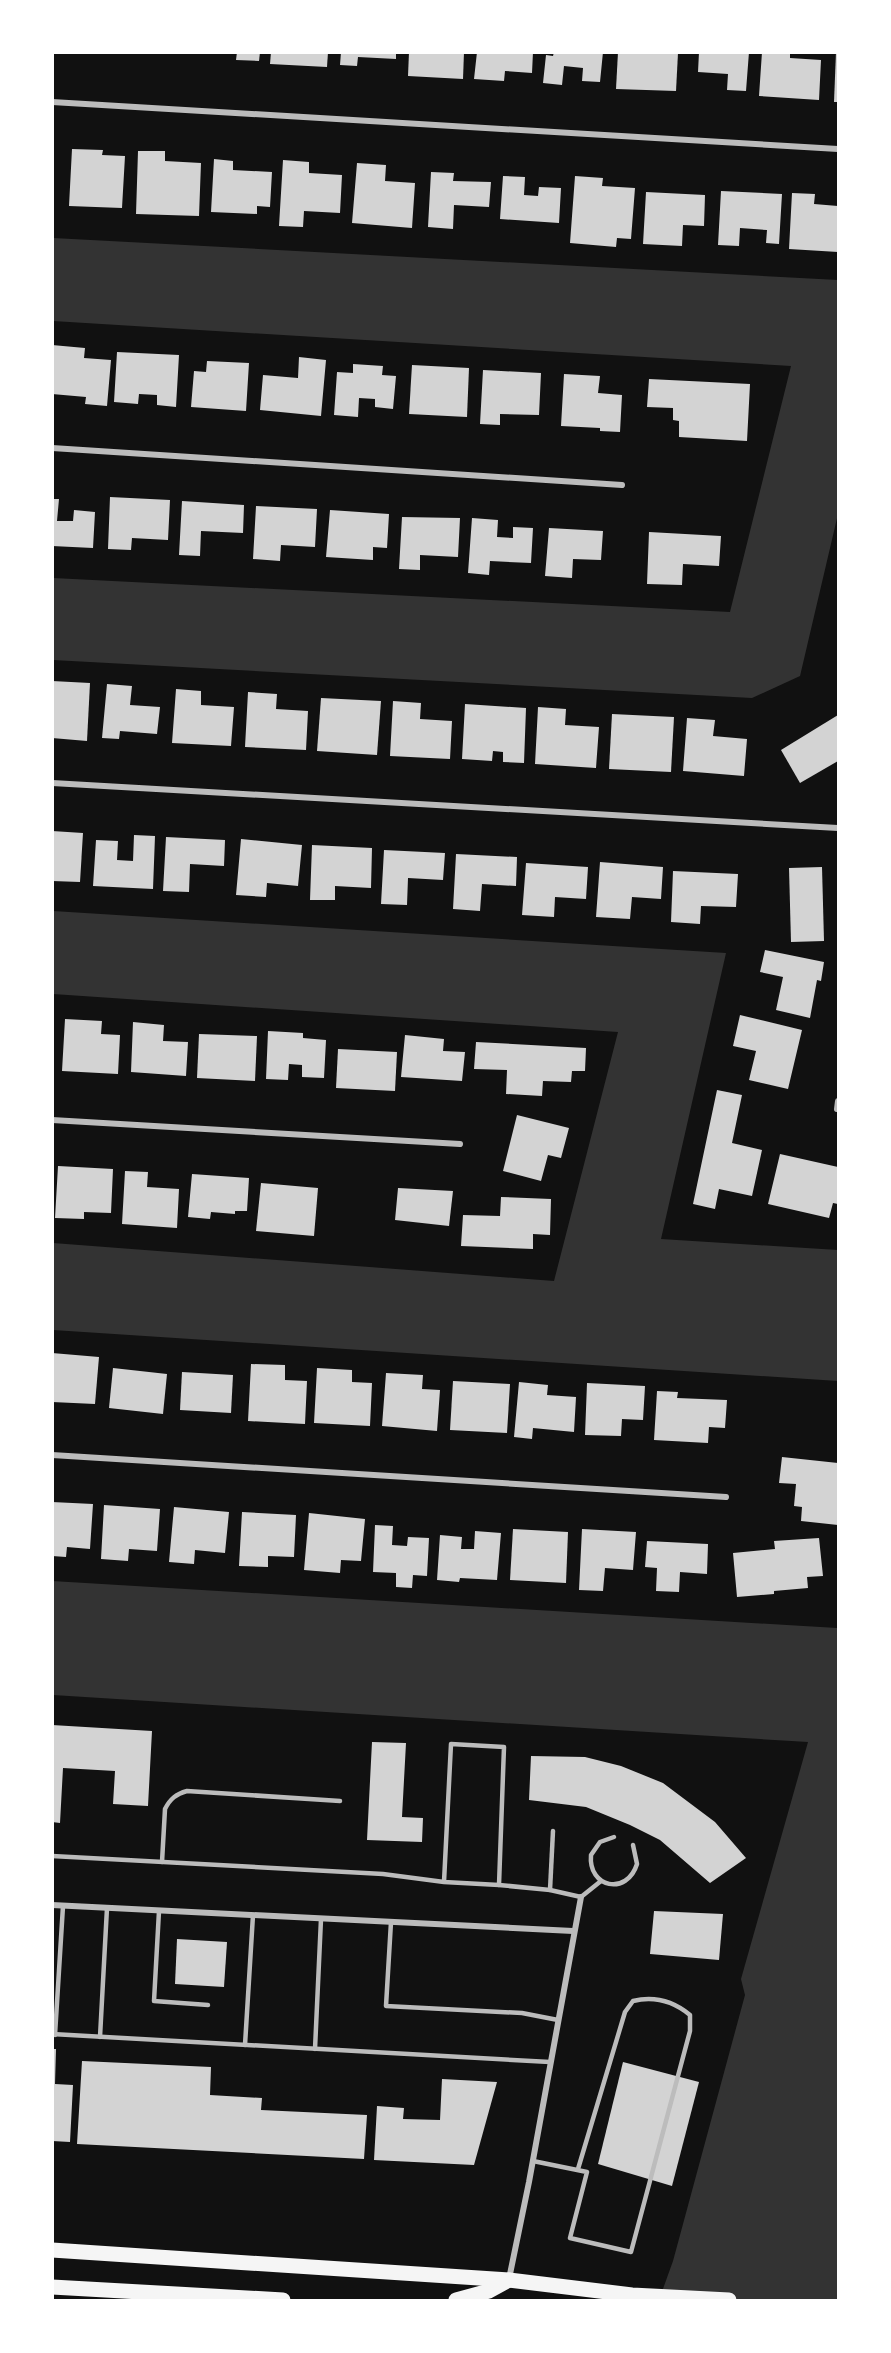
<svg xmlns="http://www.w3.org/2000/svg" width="891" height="2353" font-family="'Alegreya Sans',sans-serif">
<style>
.water{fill:#333}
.building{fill:#d3d3d3}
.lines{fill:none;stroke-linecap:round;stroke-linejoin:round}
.service{stroke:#bcbcbc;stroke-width:4.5}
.minor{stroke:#bcbcbc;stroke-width:6}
.primary{stroke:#f5f5f5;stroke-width:15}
</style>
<rect width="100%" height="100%" fill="#111"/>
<g class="water">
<path d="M53,238L838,280V514L800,676L752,698L53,660V578L730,612L791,366L53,321Z"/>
<path d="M53,911L726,953L661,1239L838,1250V1381L53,1330V1243L554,1281L618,1032L53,994Z"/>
<path d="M52,1581L837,1628L838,1623V2300H659L673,2261L745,1995L741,1979L808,1742L53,1695Z"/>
</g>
<g class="building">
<path d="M237,52H260L259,61L236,60Z"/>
<path d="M271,52H328L327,67L270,64Z"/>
<path d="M341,52H396V59L358,57L357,66L340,65Z"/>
<path d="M409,52H464L463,79L408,76Z"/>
<path d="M477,52H533L532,73L505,71L504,81L474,79Z"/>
<path d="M554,52H603L600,82L582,81L583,68L564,66L562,85L543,83L546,55L553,56Z"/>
<path d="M618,52L678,53L676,91L616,89Z"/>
<path d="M699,52H749L746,91L727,90L728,74L698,72Z"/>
<path d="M762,52H790V58L821,60L819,100L759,96Z"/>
<path d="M836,52H838V102H834Z"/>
<path d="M72,149L103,150L102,155L125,156L122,208L69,206Z"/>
<path d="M138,151H165V161L201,163L199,216L136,214Z"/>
<path d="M214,159L233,161V170L272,172L270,207L257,206V214L211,212Z"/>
<path d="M283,160L309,162V173L342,175L340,213L304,211L303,227L279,226Z"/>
<path d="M357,163L386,165L385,181L415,183L412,228L352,223Z"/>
<path d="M431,172L454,173L453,181L491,182L489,207L454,205L453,229L428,227Z"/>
<path d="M503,176L525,177L524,195L538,196L539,187L561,188L559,223L500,219Z"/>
<path d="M575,176L603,178L602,186L635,188L631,239L617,238L616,247L570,243Z"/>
<path d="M721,191L782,194L779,244L766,243L767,230L740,228L739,246L718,245Z"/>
<path d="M646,192L705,195L704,226L683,225L682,246L643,244Z"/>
<path d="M792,193L815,194L814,204L838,206V252L789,249Z"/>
<path d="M52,345L85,348L84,358L111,360L107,406L85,404L86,397L52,394Z"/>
<path d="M117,352L179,355L176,407L157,405V395L139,394L138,404L114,402Z"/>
<path d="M299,357L326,360L321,416L260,410L263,375L298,378Z"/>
<path d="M207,361L249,363L246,411L191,407L194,371L206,372Z"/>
<path d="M353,364L383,366L382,375L396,376L393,409L375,407V399L359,398L358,417L334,415L337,372L353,373Z"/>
<path d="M412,365L469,368L467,417L409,414Z"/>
<path d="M483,370L541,373L539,415L500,414V425L480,424Z"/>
<path d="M564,374L600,376L598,393L622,395L620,432L600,431V428L561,426Z"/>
<path d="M649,379L750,384L747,441L679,437V421L673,420V408L647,407Z"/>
<path d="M110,497L170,500L168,540L132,538L131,550L108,549Z"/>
<path d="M52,499H59L57,521H73L74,510L95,512L93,548L52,546Z"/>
<path d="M182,501L244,505L243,533L201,531L200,556L179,555Z"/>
<path d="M256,506L317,509L315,547L281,545L280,561L253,559Z"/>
<path d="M330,510L389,514L387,548L373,547V560L326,557Z"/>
<path d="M402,517L460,518L458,557L420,555V570L399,569Z"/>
<path d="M472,518L498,520L497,537L513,538V527L533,528L531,563L490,561L489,575L468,573Z"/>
<path d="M549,528L603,531L601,560L573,559L572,578L545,576Z"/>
<path d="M649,532L721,536L719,566L683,564L682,585L647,584Z"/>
<path d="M52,681L90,683L87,741L52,738Z"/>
<path d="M107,684L132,686L130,705L160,707L157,734L120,731L119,739L102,738Z"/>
<path d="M176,689L201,691V705L234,707L231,746L172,743Z"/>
<path d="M248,692L277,694L276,709L308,711L306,750L245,747Z"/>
<path d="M321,698L381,701L377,755L317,751Z"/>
<path d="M393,701L421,703L420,719L452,721L450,759L390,756Z"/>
<path d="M465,704L526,708L524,763L503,762V752L493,751L492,761L462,759Z"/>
<path d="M538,707L566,709L565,725L599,727L596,768L535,764Z"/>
<path d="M612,714L674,717L671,772L609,769Z"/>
<path d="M838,715V761L800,783L781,750Z"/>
<path d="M687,718L715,720L713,736L747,739L744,776L683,771Z"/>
<path d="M52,831L83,833L80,882L52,881Z"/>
<path d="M134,835L155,836L153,889L93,886L96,840L118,841L117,860L133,861Z"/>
<path d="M166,837L225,840L224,866L190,864L189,892L163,891Z"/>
<path d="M241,839L302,845L298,886L267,883L266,897L236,895Z"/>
<path d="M312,845L372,848L371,888L335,886V900H310Z"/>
<path d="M384,850L445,853L443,880L408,878L407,905L381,904Z"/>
<path d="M456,854L517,857L516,886L482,884L480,911L453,909Z"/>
<path d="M600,862L663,867L661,899L632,897L630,919L596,917Z"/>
<path d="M526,863L588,867L586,899L555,897L554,917L522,915Z"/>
<path d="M822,867L824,941L791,942L789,868Z"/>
<path d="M673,871L738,874L736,907L701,906L700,924L671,922Z"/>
<path d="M765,950L824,962L821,981L817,980L810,1018L776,1010L783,977L760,972Z"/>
<path d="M740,1015L802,1030L788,1089L749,1080L756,1051L733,1046Z"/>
<path d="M65,1019L102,1021L101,1034L120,1035L118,1074L62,1071Z"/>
<path d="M133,1022L164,1025L163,1041L188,1042L186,1076L131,1072Z"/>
<path d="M268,1031L303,1033V1038L326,1040L324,1078L302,1077V1065L289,1064L288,1080L266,1079Z"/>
<path d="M199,1034L257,1036L255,1081L197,1078Z"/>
<path d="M405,1035L444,1039L443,1051L465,1052L462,1081L401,1077Z"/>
<path d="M476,1042L586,1048L585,1071H572L571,1082L543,1081L542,1096L506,1094L507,1070L474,1069Z"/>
<path d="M338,1049L397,1052L395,1091L336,1088Z"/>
<path d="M717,1090L742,1095L732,1143L762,1150L752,1196L719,1189L715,1209L693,1204Z"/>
<path d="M517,1115L569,1128L561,1158L548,1155L541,1181L503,1171Z"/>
<path d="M780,1154L838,1167V1204L833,1203L829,1218L768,1204Z"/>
<path d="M58,1166L113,1169L111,1213L84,1212V1219L55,1218Z"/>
<path d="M125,1171L148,1172L147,1187L179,1189L177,1228L122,1224Z"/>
<path d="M192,1174L249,1178L247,1211H235V1214L211,1212L210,1219L188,1217Z"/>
<path d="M261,1183L318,1188L314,1236L256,1231Z"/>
<path d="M398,1188L453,1191L449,1226L395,1220Z"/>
<path d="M501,1197L551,1199L550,1235L533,1234V1249L461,1246L463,1215L500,1216Z"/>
<path d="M52,1353L99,1357L95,1404L52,1402Z"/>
<path d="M251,1364L285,1365V1380L307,1381L305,1424L248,1421Z"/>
<path d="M113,1368L167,1374L163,1414L109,1408Z"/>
<path d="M317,1368L352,1370V1382L372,1383L370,1426L314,1423Z"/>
<path d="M182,1372L233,1375L231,1413L180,1410Z"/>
<path d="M386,1373L423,1375L422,1389L440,1390L437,1431L382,1426Z"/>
<path d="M453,1381L510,1384L507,1433L450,1430Z"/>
<path d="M519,1382L548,1385L547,1395L576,1397L574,1432L533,1428L532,1439L514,1437Z"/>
<path d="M587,1383L645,1386L643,1420L622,1419L621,1436L585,1435Z"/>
<path d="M657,1391L678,1392L677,1398L727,1400L725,1428L709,1427L708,1443L654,1440Z"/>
<path d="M782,1457L838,1463V1525L801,1521L802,1507L794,1506L796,1484L779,1483Z"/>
<path d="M52,1502L93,1504L90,1549L67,1547L66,1557L52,1556Z"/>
<path d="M104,1505L160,1509L157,1551L129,1549L128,1561L101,1559Z"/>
<path d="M174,1507L229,1512L225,1553L195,1550L194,1564L169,1562Z"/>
<path d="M242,1512L296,1515L294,1557L268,1556V1567L239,1566Z"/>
<path d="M309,1513L365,1519L361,1561L341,1560L340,1573L304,1570Z"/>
<path d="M375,1525L393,1526L392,1545L407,1546L408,1537L429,1538L427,1576L413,1575L412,1588L396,1587V1573L373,1572Z"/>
<path d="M513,1529L568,1532L566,1583L510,1580Z"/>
<path d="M582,1529L636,1532L633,1570L605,1568L603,1591L579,1590Z"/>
<path d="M475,1531L501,1533L497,1580L460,1578L459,1582L437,1580L440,1535L462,1537L461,1549H474Z"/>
<path d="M819,1538L823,1576L807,1577L808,1588L774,1591V1594L737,1597L733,1553L775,1549L774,1541Z"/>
<path d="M647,1541L708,1544L707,1574L680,1572L679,1592L656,1591L657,1568L645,1567Z"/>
<path d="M52,1725L152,1731L148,1806L113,1804L115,1771L63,1768L60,1823L52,1822Z"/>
<path d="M372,1742L406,1743L402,1817L423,1818L422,1842L367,1840Z"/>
<path d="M531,1756L585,1757L621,1766L663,1783L715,1822L746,1858L710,1883L660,1840L630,1825L586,1807L529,1800Z"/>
<path d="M654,1911L723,1914L719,1960L650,1954Z"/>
<path d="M177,1939L227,1942L224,1987L175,1984Z"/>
<path d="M52,2049H56L55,2084L73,2085L70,2142L52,2141Z"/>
<path d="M82,2061L211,2067L210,2095L262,2098L261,2110L367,2115L364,2159L77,2144Z"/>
<path d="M623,2062L699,2082L672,2186L598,2164Z"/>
<path d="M442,2079L497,2082L474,2165L374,2160L377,2106L404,2108L403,2119L440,2120Z"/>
</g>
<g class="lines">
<g class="service">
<path d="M614,1837L600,1842L591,1855C588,1888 627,1896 637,1864L633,1845"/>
<path d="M52,1856L383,1874L444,1882L499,1885L504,1747L451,1744L444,1882"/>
<path d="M162,1862L165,1809C170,1799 176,1794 187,1791L340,1801"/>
<path d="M499,1885L550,1890L581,1897L601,1881"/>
<path d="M550,1890L553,1831"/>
<path d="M159,1911L154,2001L208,2005"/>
<path d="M391,1922L386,2006L522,2013L558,2020"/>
<path d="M52,2034L550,2062"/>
<path d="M55,2035L63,1906"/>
<path d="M100,2037L107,1908"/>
<path d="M245,2045L253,1915"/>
<path d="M315,2049L321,1919"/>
<path d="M533,2161L587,2172L570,2238L631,2252L690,2031V2015C673,2001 654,1996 633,2001L625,2012L578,2169"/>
</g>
<g class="minor">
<path d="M52,102L838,149"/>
<path d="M52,448L622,485"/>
<path d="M52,783L838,828"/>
<path d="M837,1109L838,1101"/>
<path d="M52,1120L460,1144"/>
<path d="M52,1455L726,1497"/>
<path d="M52,1905L573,1931"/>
<path d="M509,2279L529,2182L581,1897"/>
</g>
<g class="primary">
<path d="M52,2250L509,2280L632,2295L729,2300"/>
<path d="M52,2287L283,2300"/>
<path d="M456,2300L489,2291L509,2280"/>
</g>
</g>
<rect width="891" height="2353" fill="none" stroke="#ffffff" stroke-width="108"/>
</svg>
